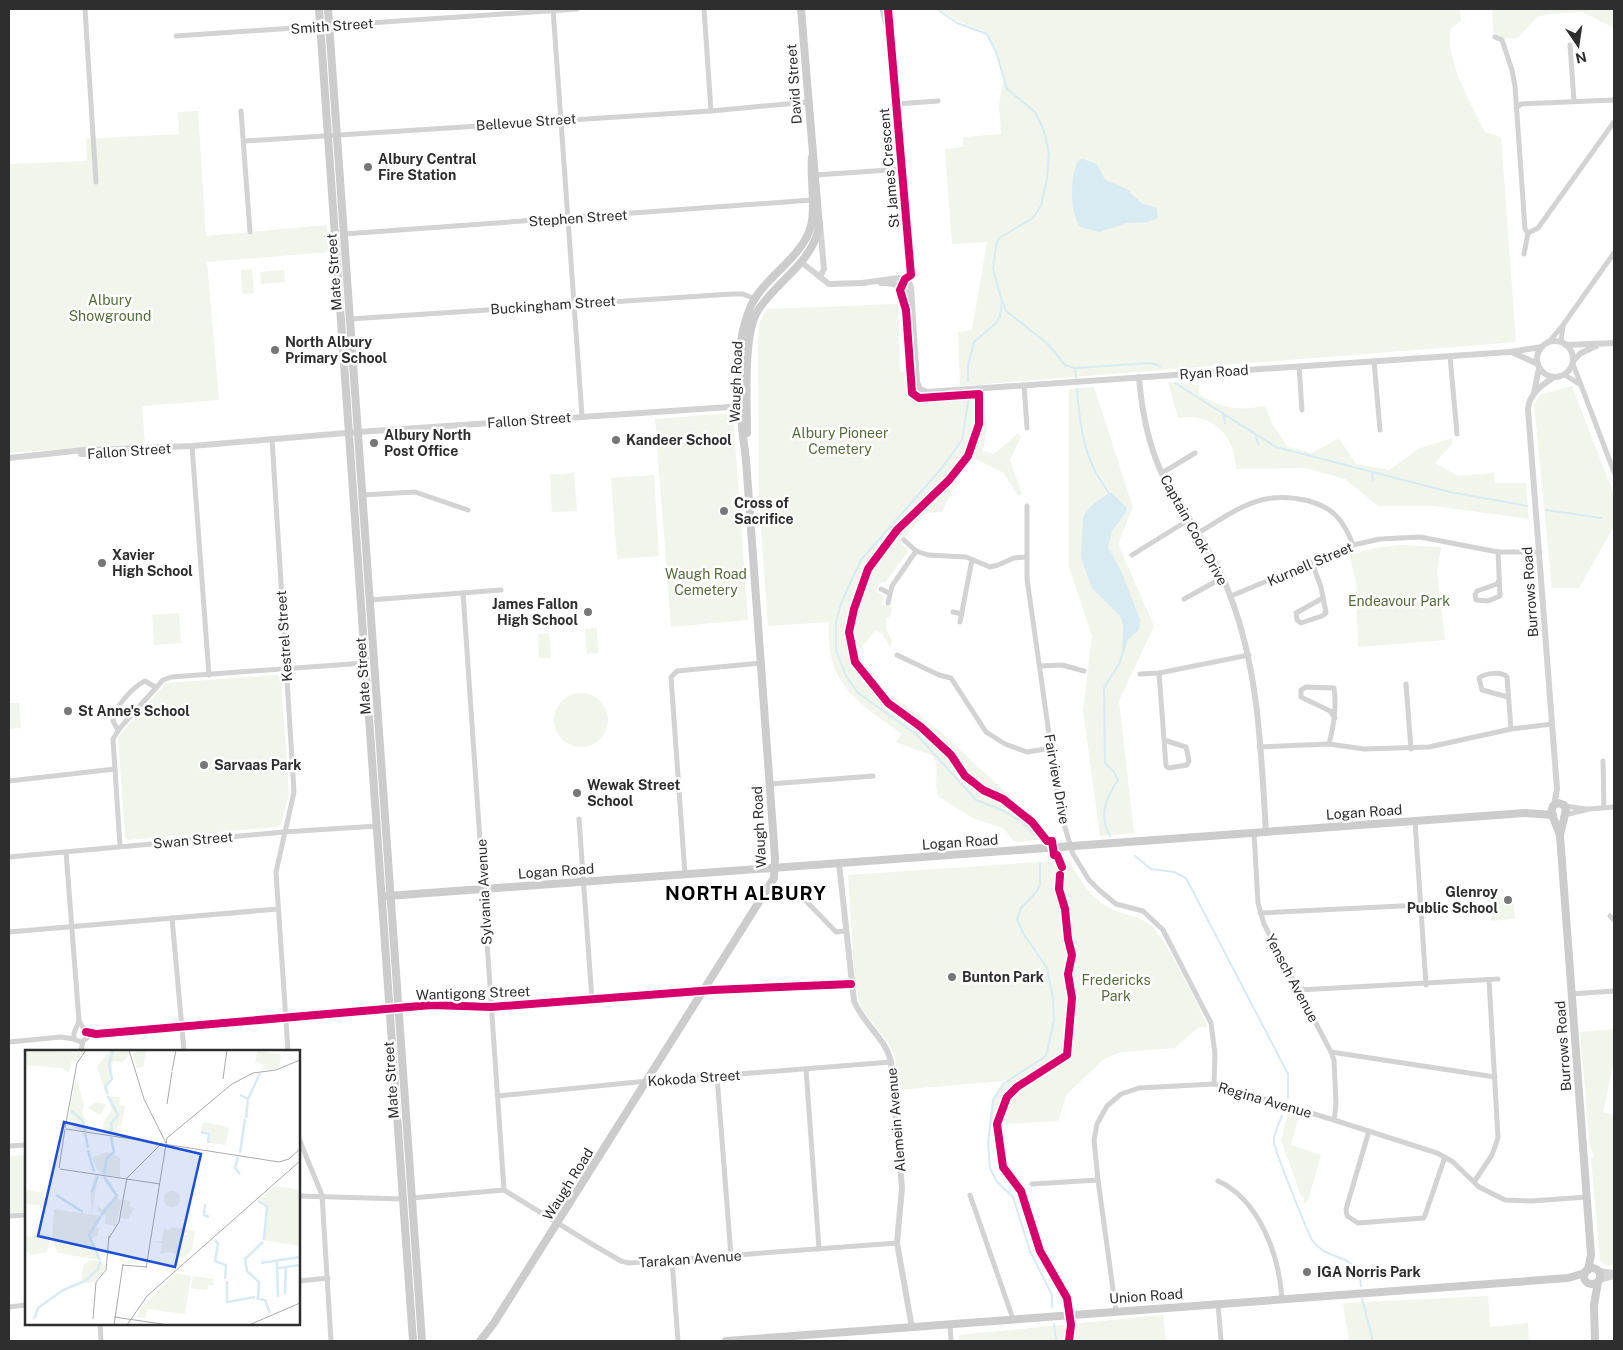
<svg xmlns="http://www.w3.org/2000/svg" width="1623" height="1350" font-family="'Public Sans',sans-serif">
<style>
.green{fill:#f1f5ec}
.water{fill:#d8eaf2}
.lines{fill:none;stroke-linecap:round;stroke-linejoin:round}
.stream{stroke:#d8eaf2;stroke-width:2}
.minor{stroke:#d3d3d3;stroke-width:5}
.tertiary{stroke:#d3d3d3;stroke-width:6}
.secondary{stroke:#ccc;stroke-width:8}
.cycleway-casing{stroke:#fff;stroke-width:11}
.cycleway{stroke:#d6006c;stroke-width:8}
.poi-dot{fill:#777;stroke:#fff;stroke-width:2}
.labels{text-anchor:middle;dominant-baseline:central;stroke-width:5;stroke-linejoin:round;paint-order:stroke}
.street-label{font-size:14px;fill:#2e2e2e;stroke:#fff}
.poi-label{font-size:14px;font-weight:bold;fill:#2e2e2e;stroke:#fff;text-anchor:start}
.park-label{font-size:14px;fill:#566b3b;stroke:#fff}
.district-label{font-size:19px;font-weight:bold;letter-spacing:1px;fill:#000;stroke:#fff}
.inset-river{fill:none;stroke:#d8eaf2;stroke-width:2.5}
.inset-road{fill:none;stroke:#ababab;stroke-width:1}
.view{fill:#1d4ed8;fill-opacity:0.15;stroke:#1d4ed8;stroke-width:2.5}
.inset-edge{fill:none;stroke:#2e2e2e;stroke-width:2.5}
</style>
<rect width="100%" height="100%" fill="#fff"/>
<g class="green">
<path d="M939,9H1460L1461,21L1451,28C1444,58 1471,104 1485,132L1501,137L1516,342L960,386L958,332L972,330L987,242L952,244L945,149L963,147V137L1001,134L999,104L1004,77L997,52L987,33L956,20Z"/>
<path d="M1492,9H1614V28L1582,12L1549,14L1537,17L1518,38L1494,39Z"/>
<path d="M198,111L206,236L327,225L329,252L207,262L219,400L142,406L145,443L9,453V164L87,161L86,139L179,134L178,112Z"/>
<path d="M252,269L254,293L242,294L241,270Z"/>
<path d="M284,270L285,282L261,284L260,272Z"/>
<path d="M898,304L900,372L908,373L909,391L915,400L983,395L987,426L983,451L994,454L1018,433L1021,437L1010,460L1022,494L1018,496L1004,473L974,458L959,476L942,512L925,513L900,543L907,549V553L886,582L879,583L876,592L884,597L881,605L892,606L890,617H886V629L892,641L890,648L882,633L875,631L857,653L884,690L941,732L1039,824L1050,839L1015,842L1003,828L973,818L939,797C932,785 941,769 933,756L896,742L902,734C857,701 825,685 829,622L768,626L759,502L758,340L760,321L767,309Z"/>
<path d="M1168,382L1199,385V394C1222,409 1238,411 1265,406L1273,425L1288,447L1312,453L1339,438L1356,464L1389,470L1420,448L1452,438V444L1435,463L1458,476L1494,473L1495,483H1526L1529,519L1435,506H1378L1345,479L1305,468L1236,469C1235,436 1213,412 1178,418Z"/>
<path d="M1572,386L1614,495V526L1579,588H1552L1534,405L1540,395Z"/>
<path d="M1094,387L1133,507L1118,544L1154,626L1119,701L1134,833L1100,836L1083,710L1092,636L1069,567V389Z"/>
<path d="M733,413L748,620L671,627L655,419Z"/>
<path d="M574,473L577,511L552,512L550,475Z"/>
<path d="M654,475L659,556L617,559L611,478Z"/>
<path d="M1400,545L1441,547L1437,573L1445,640L1358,647L1356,581L1349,555L1376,548Z"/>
<path d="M179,613L181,643L154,645L152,615Z"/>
<path d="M597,628L598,653L587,654L585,629Z"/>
<path d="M549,633L551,658H539L538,634Z"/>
<path d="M277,675L281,678L289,794L281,824L277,827L128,840L125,837L118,737L166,683Z"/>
<circle cx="581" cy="720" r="27"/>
<path d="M9,703H19L21,728L9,729Z"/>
<path d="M1069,860C1078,879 1094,902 1114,910C1128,916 1142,917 1153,927C1164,937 1203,1013 1208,1028L1199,1027L1175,1048L1121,1052L1104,1059L1067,1094L1058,1121L989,1125C992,1101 994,1093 1011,1078L1003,1081L897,1090L895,1057L889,1044L862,1009L855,986L848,875Z"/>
<path d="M1513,896L1515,919L1491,921L1489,897Z"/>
<path d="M1614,1029V1061L1603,1112L1614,1115V1265L1606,1266L1600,1260L1591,1159L1594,1156L1590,1146L1580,1032Z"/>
<path d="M1288,1113L1299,1116L1291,1145L1321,1155L1308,1201L1304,1204V1198L1301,1196L1281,1140Z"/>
<path d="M26,1155V1212L9,1213V1156Z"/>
<path d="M1488,1296L1490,1327L1528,1323L1529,1341H1349L1343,1303Z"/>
<path d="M1163,1315L1166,1341H959V1335Z"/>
</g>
<g class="water">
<path d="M1083,159L1097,164L1105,180L1127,189L1141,203L1157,208L1158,218L1148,222L1127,223L1099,232L1081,227C1069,215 1070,172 1079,160Z"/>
<path d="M1109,493H1112L1127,508L1126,512L1112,531L1108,547L1122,573L1140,620L1139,629L1128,640L1122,655L1123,624L1120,616L1092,588L1081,557L1083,517L1091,506Z"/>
</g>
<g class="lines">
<g class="stream">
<path d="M937,9L957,23L987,34L996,52L1007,89L1035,112L1044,131L1049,153L1047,179L1041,206L1033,218L999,238L996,245L993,269L1002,301L1000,317L995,324L974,342L968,365V381"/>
<path d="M1003,302L1006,311L1048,344L1065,365L1075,368L1076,378"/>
<path d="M1076,368L1151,363L1160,366"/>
<path d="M1175,383L1276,447L1450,492L1527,506"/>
<path d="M1077,389C1079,417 1082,442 1093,467C1097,477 1105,485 1109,494"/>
<path d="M969,396L962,440L941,469L861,560L842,601L836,621V650L846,676L858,693L916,734L976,800L1004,811L1022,822L1035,835"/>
<path d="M1224,415L1225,423"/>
<path d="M1256,437L1258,444"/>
<path d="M1372,472L1373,480"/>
<path d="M1546,510L1601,518"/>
<path d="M1110,836C1098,815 1106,798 1118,780L1114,772L1105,763L1104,688L1119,664L1126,643"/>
<path d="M1135,856L1151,869L1174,872L1186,878L1288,1074V1098"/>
<path d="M1040,863V885L1037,891L1021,908L1017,920L1023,933L1047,968L1053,999L1054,1020L1046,1056L1003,1084L993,1100L988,1143L990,1168L997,1182L1013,1197L1030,1251L1052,1295V1307"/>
<path d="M1282,1116C1279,1123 1273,1135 1274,1142C1274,1149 1308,1233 1312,1240C1329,1264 1358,1250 1361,1286"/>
<path d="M1362,1299L1373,1341"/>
<path d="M1054,1324L1056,1341"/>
</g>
<g class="minor">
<path d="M85,9L96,182"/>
<path d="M553,9L582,416"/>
<path d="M704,9L711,111"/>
<path d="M882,9L887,30"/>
<path d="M888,9L911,275L909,285"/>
<path d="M176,36L577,9"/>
<path d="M1495,37L1502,40L1512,70L1515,86L1525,229L1528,233L1524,254"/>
<path d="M1570,45L1574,101"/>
<path d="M896,104L938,101"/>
<path d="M1516,108L1521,104L1614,100"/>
<path d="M241,111L250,232"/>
<path d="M245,141L711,111L808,102"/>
<path d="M816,175L903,169"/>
<path d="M1528,233L1538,228L1614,122"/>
<path d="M344,234L812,200"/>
<path d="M350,319L732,294H743L755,299"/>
<path d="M1561,342L1563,326"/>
<path d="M1548,343L1563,325L1614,253"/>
<path d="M1450,356L1457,434"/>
<path d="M1374,361L1380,430"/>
<path d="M1573,364L1614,472"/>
<path d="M1299,366L1302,410"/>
<path d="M1565,375L1579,384"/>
<path d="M1024,385L1027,428"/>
<path d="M272,439L294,792L276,872L288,1051"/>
<path d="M192,446L209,675"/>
<path d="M1162,473L1195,453"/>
<path d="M363,495L415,492L468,510"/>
<path d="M1027,506V579L1060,811L1073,854L1089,880L1099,890L1116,904L1143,911L1163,930L1211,1023L1215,1054L1214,1084"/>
<path d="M1198,533C1238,509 1261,489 1309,501C1334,508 1344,521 1353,545"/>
<path d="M904,540L916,551L928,555L966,557L990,567L998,565L1014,558L1026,557"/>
<path d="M1498,552L1500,596L1488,601L1476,600L1475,595L1477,591L1497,584L1499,580"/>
<path d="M1132,555L1190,519"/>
<path d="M1312,563L1321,587L1326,613L1322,616L1301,623L1297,620L1296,613L1323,598"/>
<path d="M881,589L889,593"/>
<path d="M463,593L504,1190"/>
<path d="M1231,596L1353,545L1380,539L1420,537L1498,552H1540"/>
<path d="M1184,599L1222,578"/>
<path d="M370,600L501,590"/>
<path d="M888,603L892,586L916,551"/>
<path d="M953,612L962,614"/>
<path d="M960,622L972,560"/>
<path d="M897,655L939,675L951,678L986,732L1005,744L1027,752L1052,748"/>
<path d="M1040,666L1062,665L1084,671"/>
<path d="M1159,673L1166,766L1169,768L1187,765L1189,761L1186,747L1164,740"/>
<path d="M1140,674L1159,673L1249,655"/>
<path d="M1406,684L1411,749"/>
<path d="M1508,697L1482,690L1479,678C1485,673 1502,671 1507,677L1511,729"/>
<path d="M118,730L113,721C113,708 134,686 145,681L155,687"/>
<path d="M1329,744C1334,725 1337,707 1334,688L1306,687L1301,690V697L1330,711L1335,718"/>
<path d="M1259,747L1329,744L1364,749L1429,747L1511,729L1552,724"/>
<path d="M1603,761L1604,808"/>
<path d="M9,781L115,769"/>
<path d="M770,784L873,776"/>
<path d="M1565,806L1586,809"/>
<path d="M1565,815L1589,809L1614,807"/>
<path d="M579,819L592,1000"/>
<path d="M1415,821L1426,985"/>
<path d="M1254,833L1258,903L1264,924L1331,1052L1334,1060L1336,1105L1334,1120"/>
<path d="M120,846L113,739L120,728L163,680L171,677L365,663"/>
<path d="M66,852L79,1021L86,1032V1038"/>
<path d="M9,857L284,832L377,826"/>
<path d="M685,875L671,677L677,671L761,663"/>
<path d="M804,894L806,901L836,932L845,931"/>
<path d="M1260,913L1421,905"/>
<path d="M1610,916L1614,920"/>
<path d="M172,918L184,1051"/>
<path d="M9,932L278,909"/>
<path d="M1299,990L1498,979"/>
<path d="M1571,994L1614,991"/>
<path d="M79,1021L74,1033V1039L81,1042L87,1038"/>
<path d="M86,1032L96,1034L432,1005L491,1007L713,990L851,984"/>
<path d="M9,1042L61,1037L74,1039"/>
<path d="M81,1051L83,1041"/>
<path d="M1331,1052L1495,1077"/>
<path d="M806,1069L819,1249"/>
<path d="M717,1076L731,1256"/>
<path d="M497,1096L637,1082L891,1062"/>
<path d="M1369,1131L1346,1209L1347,1216L1358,1223L1424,1218L1445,1157"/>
<path d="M299,1139L322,1195L331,1341"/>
<path d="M9,1146L26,1145"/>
<path d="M1218,1181C1260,1200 1279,1256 1282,1299"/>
<path d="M1474,1182L1492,1155L1498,1138L1489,980"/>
<path d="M1032,1184L1098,1180"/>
<path d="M970,1195L1013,1319"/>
<path d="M299,1196L403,1199"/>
<path d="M412,1198L504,1190L590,1243L621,1261L629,1263L897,1243"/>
<path d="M9,1216L26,1215"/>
<path d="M672,1260L678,1341"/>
<path d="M299,1281L328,1278"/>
<path d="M1218,1304L1221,1341"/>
<path d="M9,1307L26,1305"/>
<path d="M1116,1311L1098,1180L1094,1140L1097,1124L1107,1106L1121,1094L1139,1088L1214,1084L1334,1120L1437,1153L1453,1162L1479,1187L1505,1200L1531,1201L1587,1197"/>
<path d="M100,1324L101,1341"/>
<path d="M950,1324L951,1341"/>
</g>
<g class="tertiary">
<path d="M801,262L829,284L864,283"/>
<path d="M820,277L824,269L820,224"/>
<path d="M862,283L899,278L909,282L911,288L917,382L920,389L927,392L1510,352L1542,347"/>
<path d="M881,283C895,283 906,285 910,300"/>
<circle cx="1555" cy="359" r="18"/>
<path d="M1566,345L1614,343"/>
<path d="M1514,353L1538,364"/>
<path d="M1574,360L1581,353L1596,346"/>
<path d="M1139,377C1142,416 1150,455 1170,489C1191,525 1217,558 1231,598C1259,672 1261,753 1266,832"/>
<path d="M1554,377C1542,385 1529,394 1528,409L1557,789L1554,805"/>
<path d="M1534,393L1539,368"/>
<path d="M81,454H115L161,450"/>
<path d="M9,458L84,450L192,446L358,432L744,406"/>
<path d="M839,863L854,1001C863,1024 886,1038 891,1062L902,1188L897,1243L912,1328"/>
<path d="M1598,1271L1614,1273"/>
<path d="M1599,1280L1614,1276"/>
</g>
<g class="secondary">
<path d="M319,9L413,1341"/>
<path d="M328,9L422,1341"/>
<path d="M747,433C747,403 743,336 757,312C775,282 813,263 819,226L801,9"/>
<path d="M1560,835L1566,810L1564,805L1558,803L1553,806L1551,812L1560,835L1591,1255L1588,1270"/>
<path d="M387,896L1525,813L1553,815"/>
<circle cx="1592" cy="1276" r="8"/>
<path d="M480,1341L494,1323L774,878L775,858L746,460C740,412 731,355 750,308C763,277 802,259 811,226C816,207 810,177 812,157"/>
<path d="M726,1341L1568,1278L1585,1273"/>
<path d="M1595,1341L1594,1305L1598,1282"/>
</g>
<defs>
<g id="cycleway">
<path d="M888,9L911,275L905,279L900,290L906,310L912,393L919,398L979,394V424L968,456L949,480L897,530L868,569L854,609L849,632L855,662L888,703L921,727L951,755L965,776L973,782L983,790L1003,799L1032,822L1047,841H1052L1054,855H1057L1062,867"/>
<path d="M1060,875L1059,889L1065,909L1068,939L1072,955L1068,974L1072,998L1067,1055L1017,1087L1007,1097L997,1124L1003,1167L1021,1191L1040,1251L1067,1298L1071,1325L1069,1341"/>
<path d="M86,1032L96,1034L432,1005L491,1007L713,990L851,984"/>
</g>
</defs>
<use href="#cycleway" class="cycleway-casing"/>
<use href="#cycleway" class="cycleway"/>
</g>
<g class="poi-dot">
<circle cx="368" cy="167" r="5"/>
<circle cx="275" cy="350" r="5"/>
<circle cx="616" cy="440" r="5"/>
<circle cx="374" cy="443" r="5"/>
<circle cx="724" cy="511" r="5"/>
<circle cx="102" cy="563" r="5"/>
<circle cx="588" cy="612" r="5"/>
<circle cx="68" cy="711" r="5"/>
<circle cx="204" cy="765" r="5"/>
<circle cx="577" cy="793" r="5"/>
<circle cx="1508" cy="900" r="5"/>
<circle cx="952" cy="977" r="5"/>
<circle cx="1307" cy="1272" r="5"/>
</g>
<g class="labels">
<g class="street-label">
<text transform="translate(332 26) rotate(-4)">Smith Street</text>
<text transform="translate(794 84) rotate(-94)">David Street</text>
<text transform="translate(526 122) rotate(-4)">Bellevue Street</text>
<text transform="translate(889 168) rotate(-95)">St James Crescent</text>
<text transform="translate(578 218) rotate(-4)">Stephen Street</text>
<text transform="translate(334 272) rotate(-94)">Mate Street</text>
<text transform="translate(553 305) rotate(-4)">Buckingham Street</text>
<text transform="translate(1214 372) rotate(-4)">Ryan Road</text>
<text transform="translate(736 382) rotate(-88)">Waugh Road</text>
<text transform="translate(529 420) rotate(-4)">Fallon Street</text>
<text transform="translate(129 451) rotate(-4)">Fallon Street</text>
<text transform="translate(1194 530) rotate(61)">Captain Cook Drive</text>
<text transform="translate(1310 564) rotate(-23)">Kurnell Street</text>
<text transform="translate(1530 592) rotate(-94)">Burrows Road</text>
<text transform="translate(284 636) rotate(-94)">Kestrel Street</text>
<text transform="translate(363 676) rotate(-94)">Mate Street</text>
<text transform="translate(1057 779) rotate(80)">Fairview Drive</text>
<text transform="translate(1364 812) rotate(-4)">Logan Road</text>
<text transform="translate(759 827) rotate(-93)">Waugh Road</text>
<text transform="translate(193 840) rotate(-5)">Swan Street</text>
<text transform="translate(960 842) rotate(-4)">Logan Road</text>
<text transform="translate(556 871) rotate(-4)">Logan Road</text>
<text transform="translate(484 892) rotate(-93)">Sylvania Avenue</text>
<text transform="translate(1292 978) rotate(62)">Yensch Avenue</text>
<text transform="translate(473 993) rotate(-2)">Wantigong Street</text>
<text transform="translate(1563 1046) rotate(-94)">Burrows Road</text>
<text transform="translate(694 1078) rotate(-4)">Kokoda Street</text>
<text transform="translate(391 1080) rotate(-94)">Mate Street</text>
<text transform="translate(1265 1100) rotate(16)">Regina Avenue</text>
<text transform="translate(896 1120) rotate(-95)">Alemein Avenue</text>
<text transform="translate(568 1184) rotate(-58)">Waugh Road</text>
<text transform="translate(690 1259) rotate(-4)">Tarakan Avenue</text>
<text transform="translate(1146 1296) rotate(-4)">Union Road</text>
</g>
<g class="poi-label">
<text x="378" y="159">Albury Central<tspan x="378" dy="16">Fire Station</tspan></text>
<text x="285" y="342">North Albury<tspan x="285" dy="16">Primary School</tspan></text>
<text x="384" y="435">Albury North<tspan x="384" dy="16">Post Office</tspan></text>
<text x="626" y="440">Kandeer School</text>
<text x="734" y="503">Cross of<tspan x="734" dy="16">Sacrifice</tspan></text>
<text x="112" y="555">Xavier<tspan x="112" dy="16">High School</tspan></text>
<text x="578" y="604" text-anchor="end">James Fallon<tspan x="578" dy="16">High School</tspan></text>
<text x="78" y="711">St Anne's School</text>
<text x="214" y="765">Sarvaas Park</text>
<text x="587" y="785">Wewak Street<tspan x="587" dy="16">School</tspan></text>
<text x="1498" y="892" text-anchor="end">Glenroy<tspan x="1498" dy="16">Public School</tspan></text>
<text x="962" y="977">Bunton Park</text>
<text x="1317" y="1272">IGA Norris Park</text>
</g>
<g class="park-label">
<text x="110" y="300">Albury<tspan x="110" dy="16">Showground</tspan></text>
<text x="840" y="433">Albury Pioneer<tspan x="840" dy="16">Cemetery</tspan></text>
<text x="706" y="574">Waugh Road<tspan x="706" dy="16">Cemetery</tspan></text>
<text x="1399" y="601">Endeavour Park</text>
<text x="1116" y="980">Fredericks<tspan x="1116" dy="16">Park</tspan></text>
</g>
<g class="district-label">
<text x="746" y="893">NORTH ALBURY</text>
</g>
</g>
<g transform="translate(25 1050)">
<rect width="275" height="275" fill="#fff"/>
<path d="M0,0L52,2L60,0L51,11L47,10L44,23L37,18L0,15ZM85,0H103L105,4L98,12L88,11L81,44L72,17ZM114,0H121L119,16L112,18L108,4ZM232,1L256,4L254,18L237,20L240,15L230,13ZM51,27L59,55L57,63L61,70L62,81L50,79L47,71L43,70ZM82,46L95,47L94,55L100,56L96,77L93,76L92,79L95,85L77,84L79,71L87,60ZM69,52L81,54L75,65L63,58ZM178,72L204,77L201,95L183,93L185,83L176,81ZM82,102L95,108V127L76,124L70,116L68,107ZM70,125H73L67,164L65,142ZM78,128L86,132L92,149L97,150L91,176L80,174L81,166L72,161L73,156L77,160L90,146ZM250,136L275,140V196L237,190L243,154L234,151ZM2,140L18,143L20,156L0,154ZM139 149a8 8 0 1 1 16 0a8 8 0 1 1-16 0ZM99,150L105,151V157L109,158L103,169L96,168ZM29,159L76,166L71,177L74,178L73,186L68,187L67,191L75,210L33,203L27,191ZM146,177L170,181L167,200L159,208L146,202L135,204L137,193L126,192L137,191L139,179L145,180ZM14,183L25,185L22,202L7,205L0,200V185L6,187ZM67,210L80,213V219L70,232L62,233L56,229L59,214ZM151,223L166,226L160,264L122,259L120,268H112L116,258ZM168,226L189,229L188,236L183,235L182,240L166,238Z" fill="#f1f5ec"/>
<path class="inset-river" d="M83,44L80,37L87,29L84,14L88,0M215,45L223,49L221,68M83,46L93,65L86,73L87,81M223,49L235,23M46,61L57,70L60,81M176,82L184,84L183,93M60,83L63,98M63,100L69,122M215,103L220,69M213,107L210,118L215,124M79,124L82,108L89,102L86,87M67,142L73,126M31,145L58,162M233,151L242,156L239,190M180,154L179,165L184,167M76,165L92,146L79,127M190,190L193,194L190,211L201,215L200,229M75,210L64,185L76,166M252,212L253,247M236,213L275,207M254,218L275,215M202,231V252L230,247M260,244L261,217M231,248L240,250L245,263M233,248L234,232L222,221L220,209L238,192M9,269L13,258L38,240L60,231L73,219L75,211"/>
<path class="inset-road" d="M104,0L119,49L141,93M147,21L151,0M198,29L202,0M142,54L147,22M40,78L52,13L61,0M41,79L133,93M132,93L254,112L264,109L275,99M34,118L40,79M35,119L135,134M84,188L94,172L102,128L137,93M97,215L122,217M121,218L142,88L207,34L228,23L251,20L275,10M89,267L144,275M68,269L71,232L81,220L84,186M89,275L98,214M102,275L122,246L275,111M224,275L275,253"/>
<path class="view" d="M39,72L176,104L150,217L13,186Z"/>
<rect width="275" height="275" class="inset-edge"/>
</g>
<rect width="1623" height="1350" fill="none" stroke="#2e2e2e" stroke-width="20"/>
<g transform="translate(1578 45) rotate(167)" stroke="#ffffff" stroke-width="4" paint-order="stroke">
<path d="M0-4L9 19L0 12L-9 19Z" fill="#2e2e2e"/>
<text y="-8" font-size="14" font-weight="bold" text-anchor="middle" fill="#2e2e2e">N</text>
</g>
</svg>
